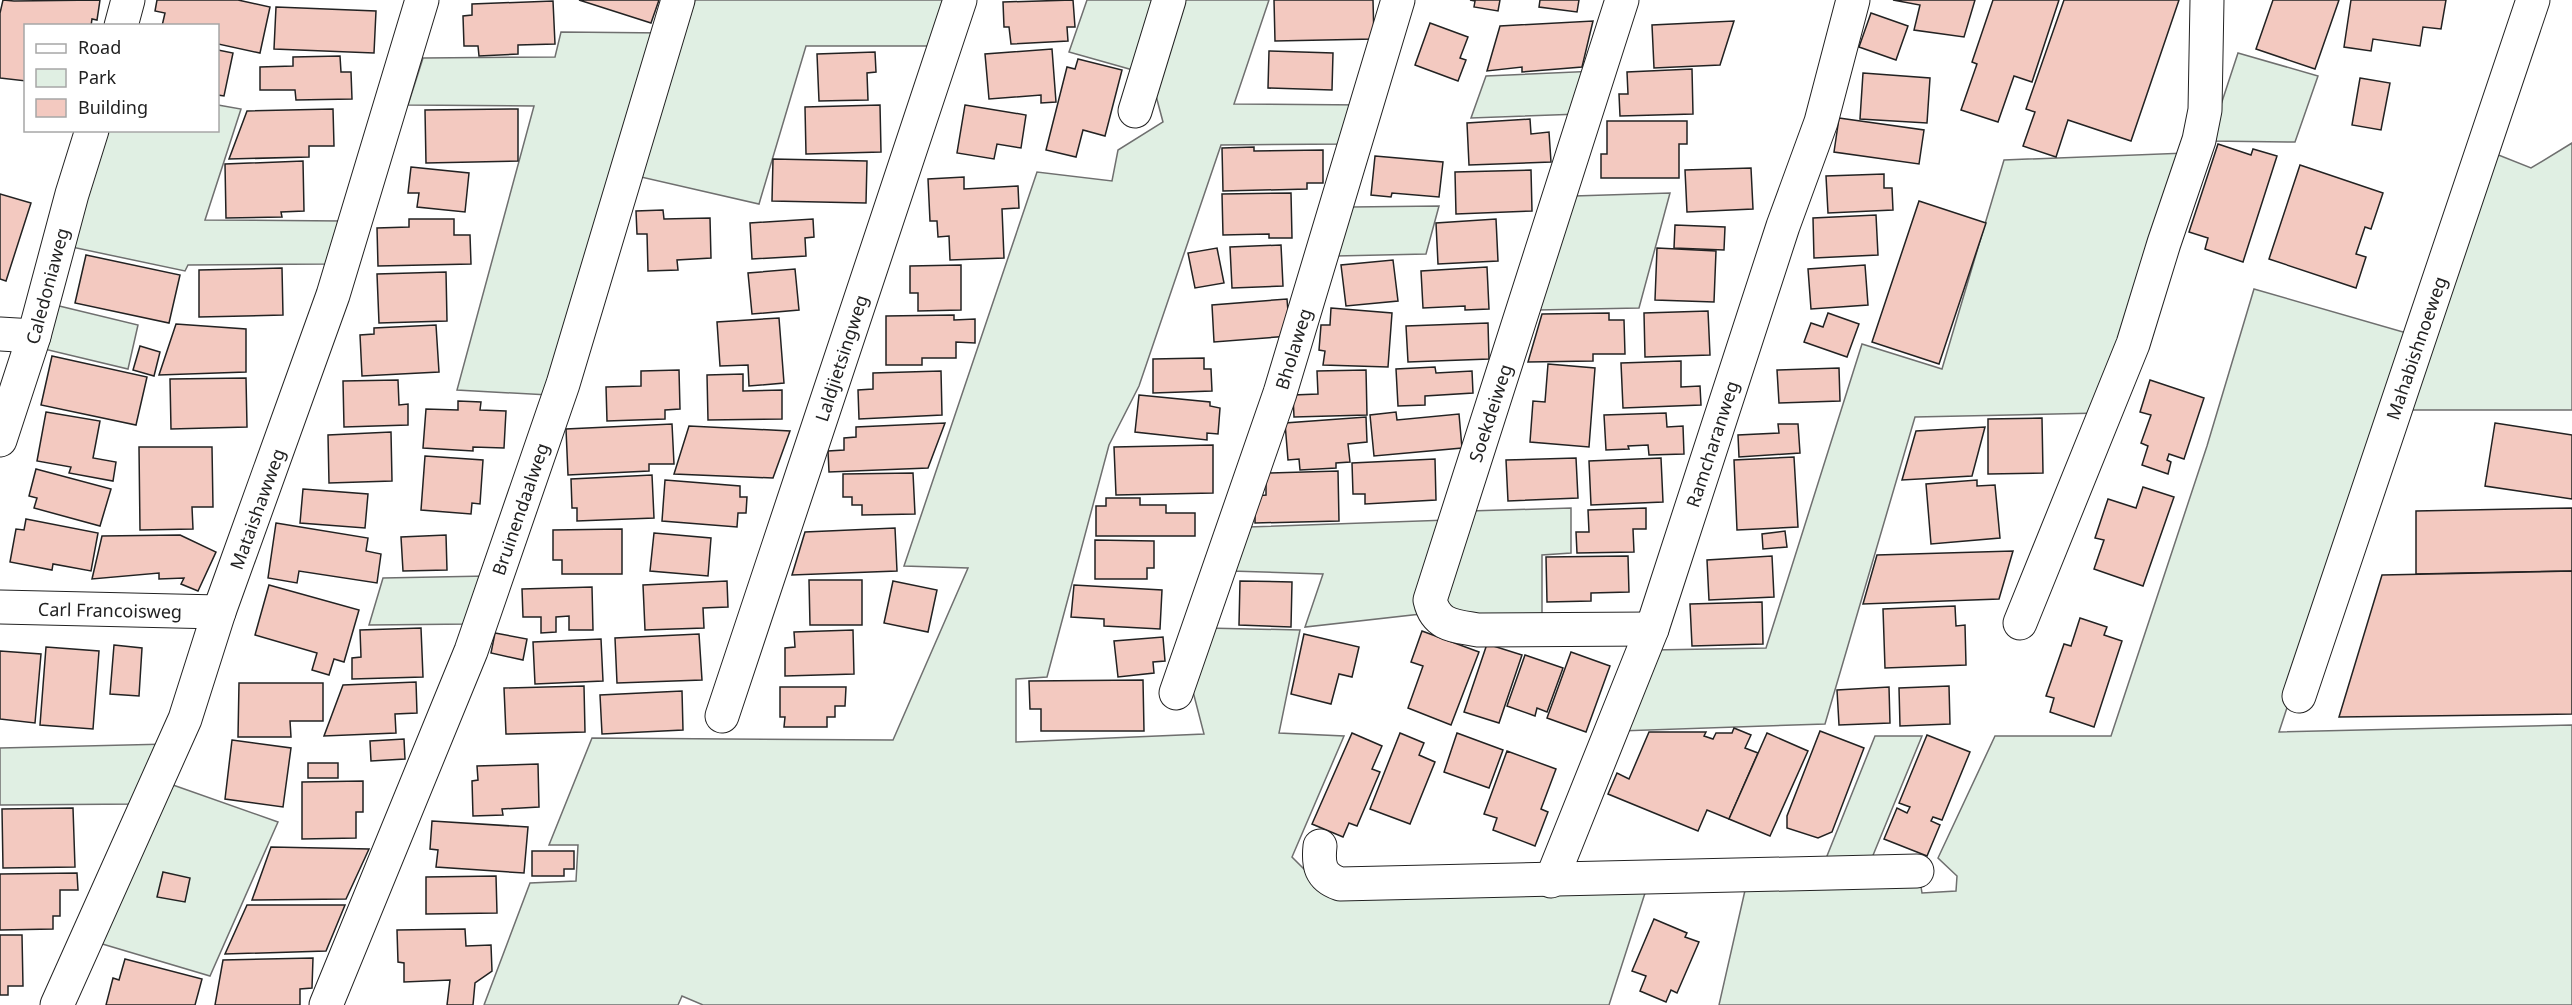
<svg xmlns="http://www.w3.org/2000/svg" width="2572" height="1005" font-family="'Noto Sans',sans-serif">
<style>
.green{fill:#e0efe3;stroke:#6f6f6f;stroke-width:1.5}
.building{fill:#f3c9c0;stroke:#222;stroke-width:1.5}
.lines{fill:none;stroke-linecap:round;stroke-linejoin:round}
.minor-casing{stroke:#222;stroke-width:35}
.minor{stroke:#fff;stroke-width:33}
.labels{text-anchor:middle;dominant-baseline:central;stroke-width:4.5;stroke-linejoin:round;paint-order:stroke}
.street-label{font-size:18px;fill:#222;stroke:#fff}
</style>
<rect width="100%" height="100%" fill="#fff"/>
<g class="green">
<path d="M695,0H953L937,46H806L759,204L641,177Z"/>
<path d="M1087,0H1164L1140,72L1069,52Z"/>
<path d="M1176,0H1269L1234,104L1365,105L1351,144L1221,145L1139,386L1109,445L1047,677L1016,679V742L1204,734L1190,680L1206,628L1300,630L1279,733L1344,736L1292,857L1328,893L1646,890L1609,1005H703L682,996L678,1005H484L530,883L576,881L578,845H549L592,738L893,740L968,568L904,566L1037,172L1112,181L1118,150L1163,122L1151,77Z"/>
<path d="M561,32L666,33L549,395L457,390L534,106L408,105L423,58L555,57Z"/>
<path d="M2238,53L2318,76L2295,142L2209,141Z"/>
<path d="M1597,71L1580,114L1471,118L1486,76Z"/>
<path d="M218,105L241,109L205,220L342,221L328,264L188,265L185,271L67,246L103,131L218,130Z"/>
<path d="M2572,143V410H2411L2496,154L2531,168Z"/>
<path d="M2186,153L2100,413L1915,417L1825,724L1620,731L1653,650L1766,648L1862,344L1942,369L2004,160Z"/>
<path d="M1670,193L1639,308L1537,310L1574,196Z"/>
<path d="M1439,206L1426,254L1336,256L1351,207Z"/>
<path d="M2254,289L2410,334L2279,732L2572,725V1005H1719L1746,886L1920,880L1922,893L1956,891L1957,876L1938,858L1995,736H2111L2207,446Z"/>
<path d="M51,304L138,325L128,369L40,348Z"/>
<path d="M1571,508V553L1542,555V621L1449,613L1443,594L1469,511Z"/>
<path d="M1448,520L1421,614L1305,627L1323,574L1231,571L1247,527Z"/>
<path d="M487,576L471,624L369,625L383,578Z"/>
<path d="M1875,736H1922L1869,865L1823,866Z"/>
<path d="M168,744L139,804L0,805V748Z"/>
<path d="M173,785L278,822L210,976L99,943Z"/>
</g>
<g class="building">
<path d="M3,0L14,1L100,0L97,20L92,19L91,26H26V81L0,78V13Z"/>
<path d="M157,0H238L270,7L260,53L218,44V26H162L165,13L155,11Z"/>
<path d="M579,0H659L651,23Z"/>
<path d="M1073,0L1075,27H1067L1068,41L1011,44L1009,27H1004L1003,2Z"/>
<path d="M1274,0H1373L1374,39L1275,41Z"/>
<path d="M1470,0H1500L1498,11L1474,7L1475,1Z"/>
<path d="M1540,0H1579L1577,12L1539,7Z"/>
<path d="M1893,0H1975L1964,37L1914,30L1920,5Z"/>
<path d="M1993,0H2059L2032,82L2014,76L1998,122L1961,110L1977,64L1972,62Z"/>
<path d="M2064,0H2179L2131,141L2068,120L2056,157L2023,146L2035,112L2026,109Z"/>
<path d="M2273,0H2339L2315,69L2256,49Z"/>
<path d="M2351,0H2446L2441,29L2423,27L2420,46L2373,39L2371,51L2344,47Z"/>
<path d="M553,1L555,44L518,45V54L479,56L478,46H464L463,16L472,15V4Z"/>
<path d="M276,7L376,11L374,53L274,49Z"/>
<path d="M1871,13L1908,26L1896,60L1859,47Z"/>
<path d="M1593,21L1582,67L1522,72V67L1487,71L1500,26Z"/>
<path d="M1734,21L1720,65L1654,68L1652,25Z"/>
<path d="M1430,23L1468,37L1460,58L1466,60L1458,81L1415,65Z"/>
<path d="M1052,49L1056,102L1041,103V95L989,99L985,54Z"/>
<path d="M218,50L233,53L224,96L218,95Z"/>
<path d="M1269,51L1333,53L1332,90L1268,88Z"/>
<path d="M875,52L876,72L867,73L868,100L819,101L817,54Z"/>
<path d="M340,56L341,72H351L352,99L296,100L295,90H260V67L293,66V57Z"/>
<path d="M1078,59L1122,70L1105,136L1083,130L1076,157L1046,150L1067,67L1075,69Z"/>
<path d="M1692,69L1693,114L1620,116L1619,94H1628L1627,72Z"/>
<path d="M1863,73L1930,78L1927,123L1860,119Z"/>
<path d="M2360,78L2390,83L2381,130L2352,125Z"/>
<path d="M880,105L881,152L806,154L805,107Z"/>
<path d="M965,105L1026,115L1021,148L997,144L994,159L957,153Z"/>
<path d="M333,109L334,146H309V157L229,159L247,111Z"/>
<path d="M518,109V161L426,163L425,110Z"/>
<path d="M1839,118L1924,130L1919,164L1834,152Z"/>
<path d="M1530,119L1531,134L1549,132L1551,162L1469,165L1467,123Z"/>
<path d="M1607,121H1687V144H1679V178H1601V154H1607Z"/>
<path d="M2218,144L2251,155L2253,149L2277,156L2243,262L2205,249L2208,238L2189,232Z"/>
<path d="M1254,147V151L1323,150V183H1307V189L1223,191L1222,148Z"/>
<path d="M1375,156L1443,162L1439,197L1392,193L1391,197L1371,195Z"/>
<path d="M773,159L867,161L866,203L772,201Z"/>
<path d="M303,161L304,211L281,212L282,217L226,218L225,164Z"/>
<path d="M2300,165L2383,193L2371,229L2365,227L2356,254L2366,257L2356,288L2269,259Z"/>
<path d="M411,167L469,173L465,212L417,207L419,193H408Z"/>
<path d="M1751,168L1753,209L1687,212L1685,170Z"/>
<path d="M1531,170L1532,211L1456,214L1455,172Z"/>
<path d="M1884,174V188H1892L1893,210L1828,213L1826,176Z"/>
<path d="M964,177V189L1018,186L1019,208L1002,209L1004,258L950,260L949,236L938,237L937,221H930L928,179Z"/>
<path d="M1291,193L1292,238H1269V234L1223,235L1222,194Z"/>
<path d="M0,194L31,203L6,281L0,279Z"/>
<path d="M1919,201L1986,223L1939,364L1872,342Z"/>
<path d="M663,210L664,219L710,218L711,258L677,260L678,270L648,271L647,234H637L636,211Z"/>
<path d="M1876,215L1878,255L1814,258L1813,218Z"/>
<path d="M409,219H454V235H470L471,264L378,266L377,228L409,227Z"/>
<path d="M813,219L814,237L805,238L806,256L752,259L750,223Z"/>
<path d="M1496,219L1498,261L1438,264L1436,223Z"/>
<path d="M1675,225L1725,227L1724,250L1674,248Z"/>
<path d="M1281,245L1283,286L1232,288L1230,247Z"/>
<path d="M1217,248L1224,283L1195,288L1188,253Z"/>
<path d="M1657,248L1716,251L1714,302L1655,300Z"/>
<path d="M86,255L180,275L169,323L75,303Z"/>
<path d="M1393,260L1398,301L1346,306L1341,265Z"/>
<path d="M961,265V310L918,311V293H910V266Z"/>
<path d="M1865,265L1868,305L1811,309L1808,269Z"/>
<path d="M1487,267L1489,309L1465,310V306L1423,308L1421,271Z"/>
<path d="M282,268L283,315L199,317V270Z"/>
<path d="M795,269L799,310L752,314L748,273Z"/>
<path d="M446,272L447,321L379,323L377,274Z"/>
<path d="M1287,299L1290,336L1214,342L1212,305Z"/>
<path d="M1331,308L1392,313L1388,367L1323,365L1325,351L1319,350L1321,325H1330Z"/>
<path d="M1708,311L1710,355L1645,357L1644,313Z"/>
<path d="M1609,313V320H1624L1625,354H1593V361L1528,362L1542,314Z"/>
<path d="M1828,313L1859,324L1847,357L1804,342L1811,323L1823,327Z"/>
<path d="M954,315V320L975,319V343L956,342V358H922V365H886V316Z"/>
<path d="M779,318L784,383L749,386L748,365L720,366L717,322Z"/>
<path d="M1488,323L1489,359L1408,362L1406,326Z"/>
<path d="M176,324L246,329V372L159,375Z"/>
<path d="M436,325L439,372L362,376L360,335L374,334V328Z"/>
<path d="M140,346L160,352L154,376L133,370Z"/>
<path d="M52,356L147,377L136,425L41,405Z"/>
<path d="M1204,358V369H1211L1212,391L1153,393V359Z"/>
<path d="M1681,361V387L1700,386L1701,405L1623,408L1621,363Z"/>
<path d="M1548,364L1595,368L1589,447L1530,442L1533,401L1545,402Z"/>
<path d="M1435,367L1436,373L1472,371L1473,393L1425,396V405L1398,406L1396,369Z"/>
<path d="M1839,368L1840,401L1779,403L1777,370Z"/>
<path d="M679,370L680,409L665,410V419L607,421L606,387L641,386V371Z"/>
<path d="M1366,370L1367,415L1294,417L1293,395L1318,394L1317,371Z"/>
<path d="M941,371L942,415L859,419L858,390L873,389V373Z"/>
<path d="M743,374V391L782,390V419L708,420L707,375Z"/>
<path d="M246,378L247,427L171,429L170,379Z"/>
<path d="M398,380L399,405L408,404V425L344,427L343,381Z"/>
<path d="M2150,380L2204,398L2184,459L2169,454L2167,460L2171,462L2168,474L2142,465L2148,446L2141,443L2151,415L2140,412Z"/>
<path d="M1139,395L1210,402V406L1220,408L1218,434L1207,433V440L1135,432Z"/>
<path d="M458,401L481,402L480,410L506,411L504,448L473,447V451L423,448L426,409L458,410Z"/>
<path d="M46,412L100,421L93,458L116,462L113,481L69,473L71,467L37,461Z"/>
<path d="M1396,412L1397,420L1459,414L1462,448L1374,456L1370,415Z"/>
<path d="M1666,413L1667,427L1683,426L1684,454L1649,455L1648,445L1628,446L1629,449L1606,450L1604,415Z"/>
<path d="M1366,417L1367,442L1348,444L1350,462L1336,463V468L1300,470L1299,459L1288,460L1285,423Z"/>
<path d="M2042,418L2043,473L1988,474V419Z"/>
<path d="M945,423L928,468L829,472L828,451L844,450V438L856,437V427Z"/>
<path d="M2495,423L2572,435V499L2485,486Z"/>
<path d="M672,424L674,464H649V471L568,475L566,429Z"/>
<path d="M1778,424H1798L1800,453L1739,457L1738,435L1779,433Z"/>
<path d="M689,426L790,431L773,478L674,474Z"/>
<path d="M1985,427L1972,476L1902,480L1916,431Z"/>
<path d="M391,432L392,481L329,483L328,435Z"/>
<path d="M1213,445V493L1116,495L1114,447Z"/>
<path d="M139,447H212L213,507H192L193,529L140,530Z"/>
<path d="M425,456L483,460L480,504L472,503L471,514L421,510Z"/>
<path d="M1794,457L1798,527L1737,530L1734,460Z"/>
<path d="M1576,458L1578,498L1508,501L1506,460Z"/>
<path d="M1661,458L1663,502L1591,505L1589,461Z"/>
<path d="M1435,459L1436,500L1365,504V494H1353L1352,463Z"/>
<path d="M36,469L111,489L100,526L34,508L37,498L29,496Z"/>
<path d="M1338,471L1339,521L1255,523V496L1266,495V473Z"/>
<path d="M913,473L915,514L862,515V505H852V497H843V474Z"/>
<path d="M652,475L654,518L577,521V508H572L571,479Z"/>
<path d="M665,480L740,486V497H747L746,513H738L737,527L662,521Z"/>
<path d="M1977,480V486L1995,485L2000,538L1931,544L1926,484Z"/>
<path d="M2143,487L2174,497L2143,586L2094,569L2104,540L2095,538L2108,499L2136,508Z"/>
<path d="M303,489L368,494L365,528L300,523Z"/>
<path d="M1106,498H1140V505H1166V513H1195V536H1096V506H1106Z"/>
<path d="M1646,508V529H1633L1634,552L1577,553L1576,532H1589L1588,510Z"/>
<path d="M2572,508V571L2416,574V511Z"/>
<path d="M26,519L98,533L91,571L53,564L52,570L10,562L16,529L24,530Z"/>
<path d="M276,523L368,538L366,551L381,554L377,583L299,571L297,583L268,578Z"/>
<path d="M895,528L897,571L792,575L805,532Z"/>
<path d="M622,529V574H562V560H553V530Z"/>
<path d="M1785,531L1787,547L1763,549L1762,534Z"/>
<path d="M654,533L711,538L708,576L650,571Z"/>
<path d="M180,535L216,552L198,591L181,584L184,578L159,579V573L92,579L102,536Z"/>
<path d="M446,535L447,570L403,571L401,537Z"/>
<path d="M1095,540L1154,541V568H1147V579H1095Z"/>
<path d="M2013,551L1999,599L1863,604L1877,555Z"/>
<path d="M1628,556L1629,592L1591,593V601L1547,602L1546,557Z"/>
<path d="M1772,556L1774,597L1709,600L1707,560Z"/>
<path d="M2572,571V714L2339,717L2382,575Z"/>
<path d="M809,580H862V625H810Z"/>
<path d="M727,581L728,607L703,608L704,628L645,630L643,585Z"/>
<path d="M893,581L937,590L928,632L884,623Z"/>
<path d="M1240,581L1292,582L1291,627L1239,625Z"/>
<path d="M269,585L359,610L344,662L334,659L329,675L312,670L317,653L255,635Z"/>
<path d="M1074,585L1162,590L1160,629L1104,626V619L1071,617Z"/>
<path d="M592,587L593,630H569V616L556,617V632L541,633V617H523L522,589Z"/>
<path d="M1762,602L1763,644L1692,646L1690,604Z"/>
<path d="M1955,606L1956,626L1965,625L1966,665L1885,668L1883,609Z"/>
<path d="M2080,618L2107,627L2104,635L2122,641L2094,727L2050,712L2054,698L2046,696L2064,644L2071,646Z"/>
<path d="M421,628L423,677L352,679V658L361,657L360,630Z"/>
<path d="M853,630L854,674L785,676V648L795,647L794,632Z"/>
<path d="M1422,631L1479,652L1451,725L1408,708L1423,666L1411,662Z"/>
<path d="M495,633L527,639L523,660L491,653Z"/>
<path d="M699,634L702,680L617,683L615,638Z"/>
<path d="M1304,634L1359,647L1352,677L1339,674L1331,704L1291,694Z"/>
<path d="M1163,637L1165,661L1153,662L1154,673L1118,677L1114,641Z"/>
<path d="M601,639L603,681L535,684L533,642Z"/>
<path d="M1487,644L1522,655L1499,723L1464,712Z"/>
<path d="M114,645L142,648L139,696L110,694Z"/>
<path d="M46,647L99,651L93,729L40,725Z"/>
<path d="M0,651L41,654L35,723L0,719Z"/>
<path d="M1571,652L1610,666L1586,732L1547,718Z"/>
<path d="M1525,655L1563,668L1547,712L1537,708L1535,716L1507,706Z"/>
<path d="M1143,680L1144,731H1041V709H1030L1029,681Z"/>
<path d="M416,682L417,713L395,714L396,733L324,736L343,685Z"/>
<path d="M239,683H323V721H290L291,737H238Z"/>
<path d="M584,686L585,732L506,734L504,688Z"/>
<path d="M1949,686L1950,724L1900,726L1899,688Z"/>
<path d="M780,687H846L845,706H835V717H827V727H784L785,717H780Z"/>
<path d="M1889,687L1890,723L1839,725L1837,690Z"/>
<path d="M682,691L683,730L602,734L600,695Z"/>
<path d="M1734,728L1751,735L1745,748L1758,753L1729,819L1707,810L1698,831L1608,794L1617,773L1629,779L1649,732H1706L1704,736L1713,739L1716,733H1732Z"/>
<path d="M1820,731L1864,748L1832,832L1818,838L1787,828V816Z"/>
<path d="M1352,733L1382,746L1372,769L1380,772L1357,826L1349,823L1343,837L1312,824Z"/>
<path d="M1400,733L1424,743L1419,755L1435,762L1410,824L1370,809Z"/>
<path d="M1457,733L1503,750L1489,788L1444,772Z"/>
<path d="M1767,733L1808,751L1770,836L1729,819Z"/>
<path d="M1927,735L1970,752L1942,820L1933,817L1931,821L1940,825L1927,856L1884,839L1897,808L1907,813L1910,807L1899,803Z"/>
<path d="M404,739L405,759L371,761L370,741Z"/>
<path d="M232,740L291,748L283,807L225,799Z"/>
<path d="M1507,751L1556,769L1541,809L1548,812L1535,846L1493,830L1497,818L1484,814Z"/>
<rect x="308" y="763" width="30" height="15"/>
<path d="M538,764L539,807L502,809L503,815L473,816L472,781L478,780L477,766Z"/>
<path d="M363,781V812H356V838L302,839V782Z"/>
<path d="M73,808L75,867L3,868L2,809Z"/>
<path d="M432,821L528,827L524,873L436,867L438,850L430,849Z"/>
<path d="M271,847L369,849L346,899L252,900Z"/>
<path d="M532,851H574V869H564V876H532Z"/>
<path d="M163,872L190,878L185,902L157,897Z"/>
<path d="M77,873L78,890H60V916H53V929L0,930V874Z"/>
<path d="M496,876L497,913L426,914V877Z"/>
<path d="M247,905H345L326,951L225,954Z"/>
<path d="M1654,919L1687,933L1685,937L1699,942L1677,993L1671,990L1666,1002L1640,991L1646,976L1632,971Z"/>
<path d="M465,929L466,946L491,945L492,971L475,983L473,1005H447L450,980L404,982V963L398,962L397,930Z"/>
<path d="M0,935H22L23,986H8V995H0Z"/>
<path d="M313,958L312,988L300,989V1005H215L223,960Z"/>
<path d="M125,959L202,979L195,1005H106L113,978L119,980Z"/>
</g>
<g class="lines">
<defs>
<g id="minor">
<path d="M1622,0L1430,600C1436,626 1455,626 1478,630L1652,629"/>
<path d="M121,26L128,0"/>
<path d="M1135,111L1169,0"/>
<path d="M0,334L34,336"/>
<path d="M0,440L34,336L72,194L92,130"/>
<path d="M0,607L219,612"/>
<path d="M2020,623L2133,344L2164,243L2199,140L2205,110L2207,0"/>
<path d="M1176,693L1280,393L1398,0"/>
<path d="M2299,696L2533,0"/>
<path d="M722,716L960,0"/>
<path d="M1320,846C1318,865 1320,877 1340,884L1917,871"/>
<path d="M1551,881L1652,629L1783,226L1821,122L1853,0"/>
<path d="M57,1005L185,719L219,612L333,295L422,0"/>
<path d="M326,1005L471,651L563,384L678,0"/>
</g>
</defs>
<use href="#minor" class="minor-casing"/>
<use href="#minor" class="minor"/>
</g>
<g class="labels">
<g class="street-label">
<text transform="translate(47 286) rotate(-75)">Caledoniaweg</text>
<text transform="translate(2416 348) rotate(-71)">Mahabishnoeweg</text>
<text transform="translate(1293 349) rotate(-73)">Bholaweg</text>
<text transform="translate(841 358) rotate(-72)">Laldjietsingweg</text>
<text transform="translate(1490 413) rotate(-72)">Soekdeiweg</text>
<text transform="translate(1712 444) rotate(-72)">Ramcharanweg</text>
<text transform="translate(257 509) rotate(-70)">Mataishawweg</text>
<text transform="translate(520 509) rotate(-71)">Bruinendaalweg</text>
<text transform="translate(110 610) rotate(1)">Carl Francoisweg</text>
</g>
</g>
<rect x="24" y="24" width="195" height="108" fill="#ffffff" stroke="#a7a7a7" stroke-width="1.5"/>
<rect x="36" y="44" width="30" height="9" fill="#ffffff" stroke="#a7a7a7" stroke-width="1.5"/>
<text x="78" y="54" font-size="18" fill="#222222">Road</text>
<rect x="36" y="69" width="30" height="18" fill="#e0efe3" stroke="#a7a7a7" stroke-width="1.5"/>
<text x="78" y="84" font-size="18" fill="#222222">Park</text>
<rect x="36" y="99" width="30" height="18" fill="#f3c9c0" stroke="#a7a7a7" stroke-width="1.5"/>
<text x="78" y="114" font-size="18" fill="#222222">Building</text>
</svg>
